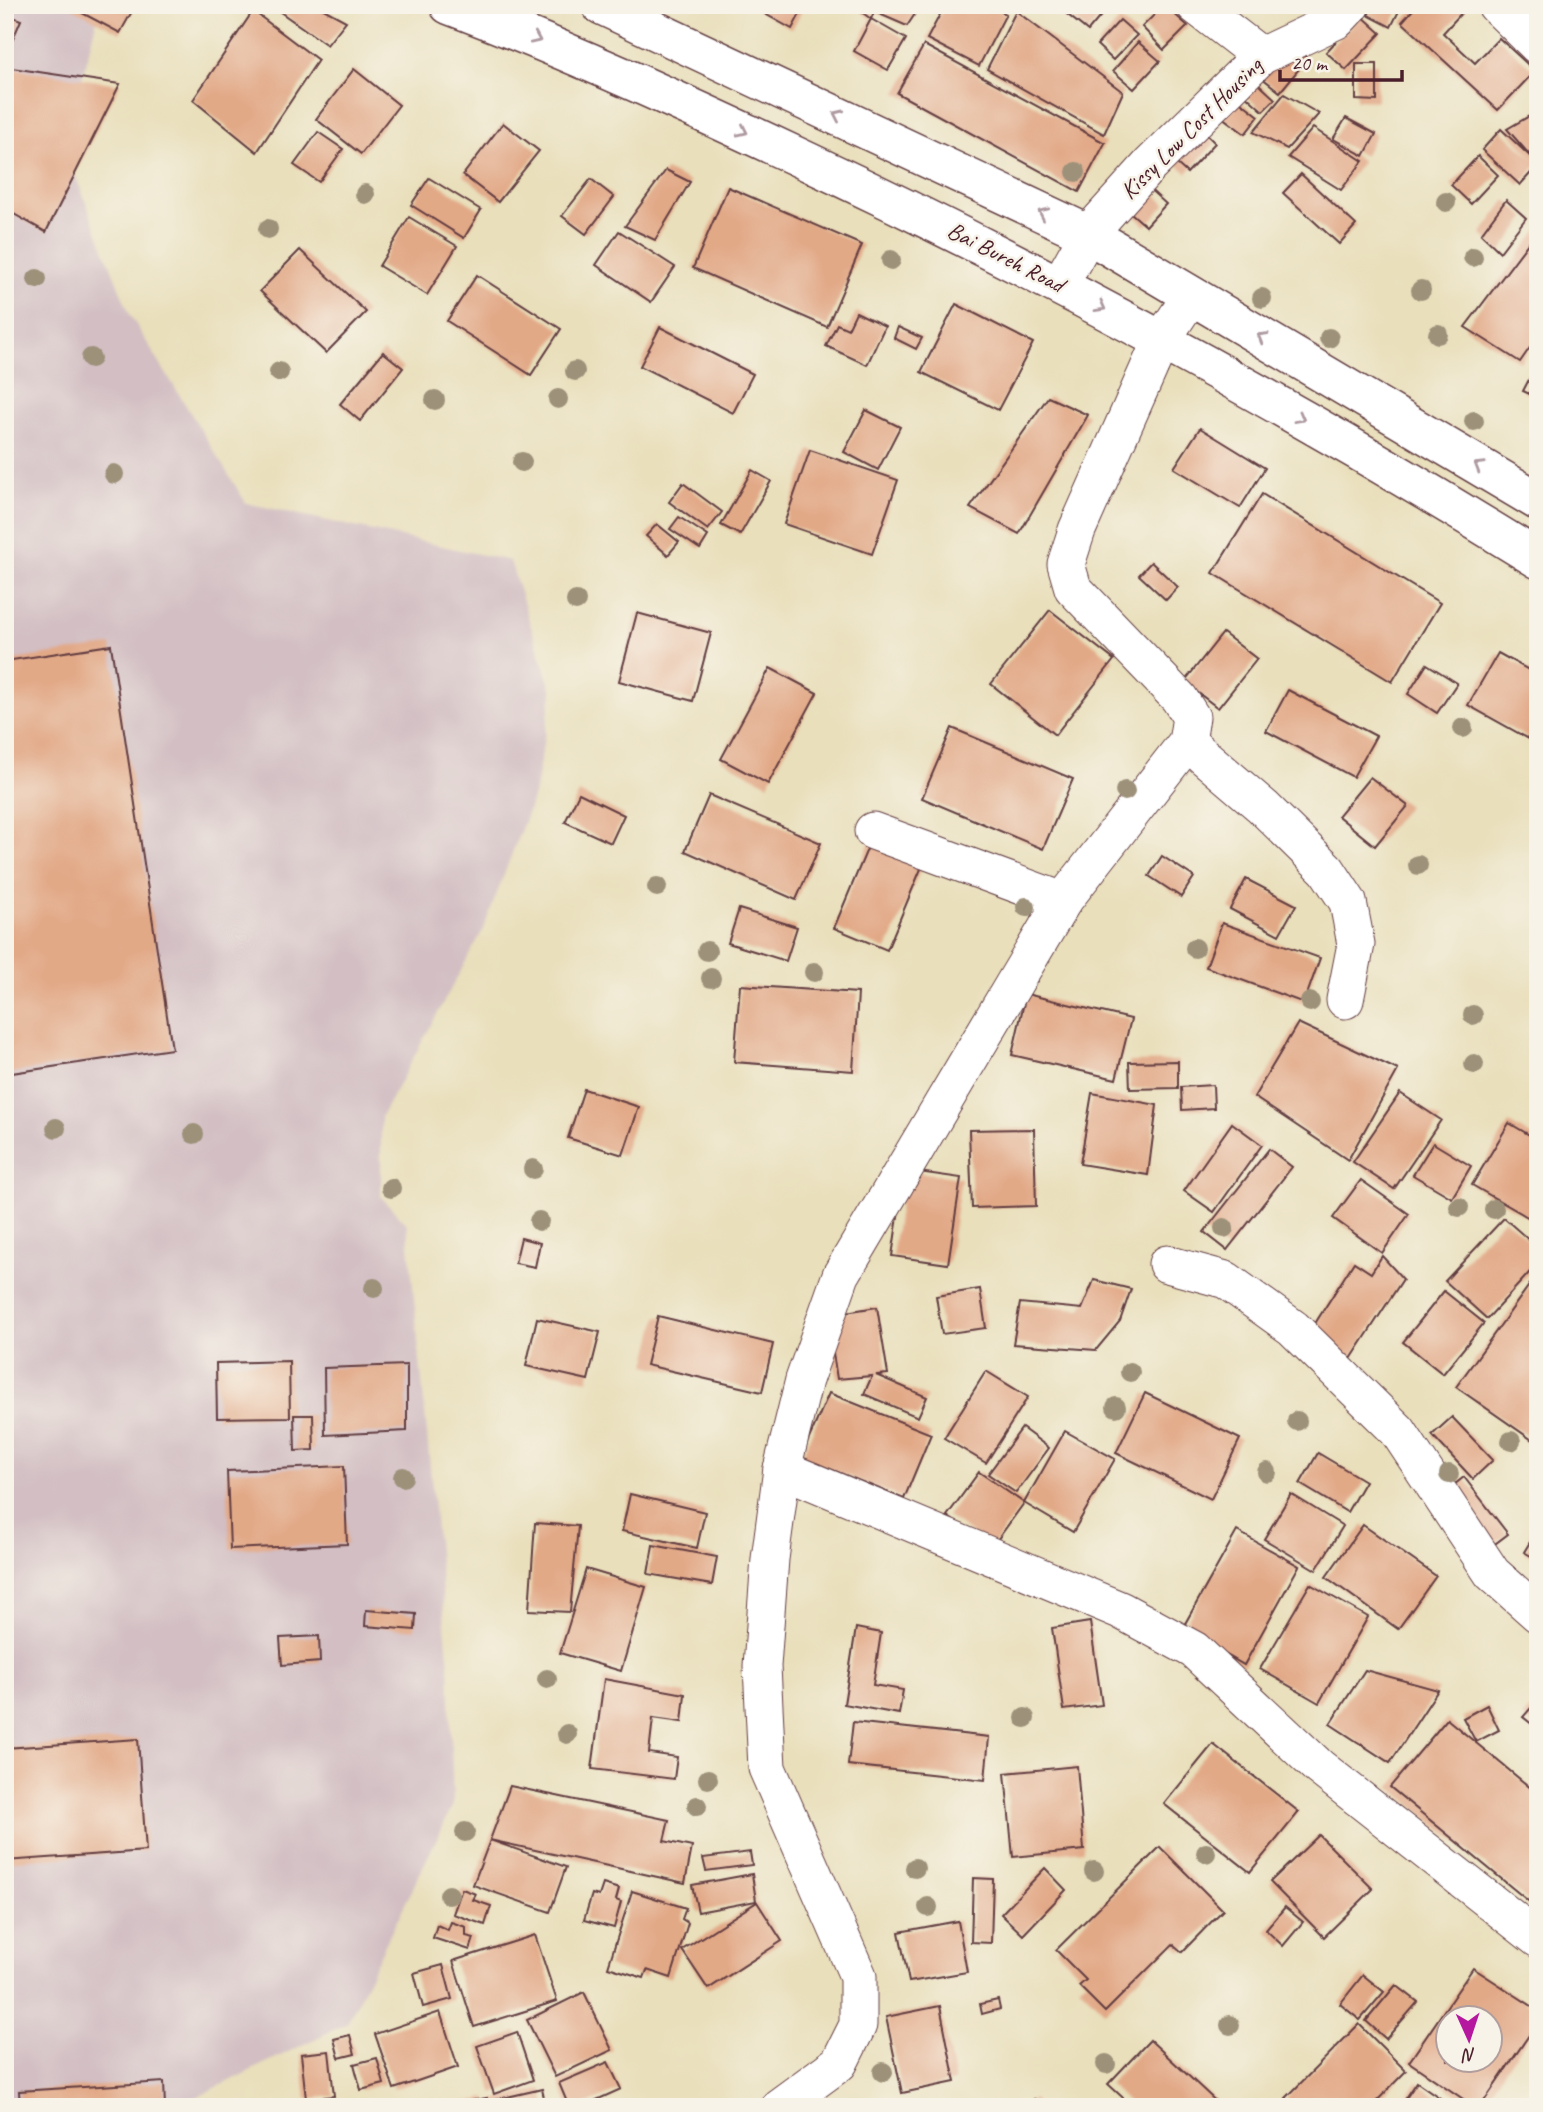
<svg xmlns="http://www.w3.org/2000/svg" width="1543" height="2112" font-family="Caveat,sans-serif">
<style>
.industrial{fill:#d2bec3}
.building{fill:#e2a987;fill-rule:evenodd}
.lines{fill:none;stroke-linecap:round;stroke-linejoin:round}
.minor-casing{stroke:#623c41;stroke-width:39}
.trunk-casing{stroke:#623c41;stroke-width:41}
.minor{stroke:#fff;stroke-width:37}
.trunk{stroke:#fff;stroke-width:38}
.tree{fill:#9d917a}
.oneway{stroke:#ae9aa0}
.labels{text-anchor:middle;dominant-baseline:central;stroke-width:5;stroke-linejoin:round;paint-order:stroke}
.street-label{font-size:24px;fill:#4a1f2b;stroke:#f7f3e8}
</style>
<rect width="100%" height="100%" fill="#f7f3e8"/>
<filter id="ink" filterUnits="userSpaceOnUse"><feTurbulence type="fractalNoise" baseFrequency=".0143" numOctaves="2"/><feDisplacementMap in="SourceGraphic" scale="14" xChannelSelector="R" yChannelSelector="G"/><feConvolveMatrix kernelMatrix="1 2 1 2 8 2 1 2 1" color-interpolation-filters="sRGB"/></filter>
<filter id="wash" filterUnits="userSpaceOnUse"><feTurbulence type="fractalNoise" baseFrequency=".00686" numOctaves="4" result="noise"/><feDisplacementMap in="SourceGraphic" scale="28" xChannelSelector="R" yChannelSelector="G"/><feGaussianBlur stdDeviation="1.57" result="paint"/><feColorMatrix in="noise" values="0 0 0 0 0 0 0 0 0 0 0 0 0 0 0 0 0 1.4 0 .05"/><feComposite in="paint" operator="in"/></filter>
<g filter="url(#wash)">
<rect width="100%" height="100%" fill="#e9dfbb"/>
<path class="industrial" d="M5,5H100L65,149L130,315L246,503L510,561L552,692L534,795L483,930L381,1117V1197L407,1224L449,1667L453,1805L347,2023L195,2098L194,2107H5Z"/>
<g id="blocks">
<g class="building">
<path d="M67,5H147L144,11L135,6L120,33Z"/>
<path d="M279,5H316L346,21L327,45L276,9Z"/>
<path d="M749,5H805L792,29Z"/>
<path d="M852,5H877L871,19Z"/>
<path d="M881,5H921L907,26L877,13Z"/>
<path d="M945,5H989L1006,14L979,66L927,39Z"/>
<path d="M1068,5H1110L1088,31L1063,11Z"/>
<path d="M1164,5L1188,26L1164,50L1142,27Z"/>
<path d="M1282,5H1296L1289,12Z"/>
<path d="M1374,5H1402L1391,27L1368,15Z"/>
<path d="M1417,5H1463L1466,8L1443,33L1475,63L1499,38L1535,71L1498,110L1402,22Z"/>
<path d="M253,11L318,60L257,152L193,100Z"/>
<path d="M1016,11L1123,92L1104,134L987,69Z"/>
<path d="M5,14L21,20L7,53L5,52Z"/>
<path d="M1361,15L1381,33L1346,70L1326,52Z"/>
<path d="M871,19L906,39L888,70L854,51Z"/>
<path d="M1120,20L1137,35L1113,60L1097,45Z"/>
<path d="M1138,42L1160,61L1134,89L1113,71Z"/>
<path d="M1289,43L1308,58L1280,92L1261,77Z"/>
<path d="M924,45L1105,143L1079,192L897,93Z"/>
<path d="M1356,64H1377V101L1356,100Z"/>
<path d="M5,67L120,84L46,232L5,209Z"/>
<path d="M354,69L399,105L361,154L316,119Z"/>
<path d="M1248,74L1275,99L1263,111L1236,87Z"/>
<path d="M1284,94L1319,114L1287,149L1253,132Z"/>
<path d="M1237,99L1259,116L1245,134L1222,117Z"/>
<path d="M1538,111V165L1520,185L1482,150L1501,129L1535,161L1507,129Z"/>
<path d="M1346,118L1376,134L1364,156L1333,139Z"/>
<path d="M503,123L539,151L498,202L463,175Z"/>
<path d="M1313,128L1363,161L1341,190L1288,157Z"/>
<path d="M318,132L343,149L319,182L294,165Z"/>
<path d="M1205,133L1215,143L1187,173L1177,164Z"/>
<path d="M1478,156L1498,175L1471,204L1451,185Z"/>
<path d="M666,170L690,182L655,240L625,226Z"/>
<path d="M1301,174L1356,225L1339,244L1283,193Z"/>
<path d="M429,178L481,210L464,238L411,205Z"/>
<path d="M591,179L614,197L586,234L562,216Z"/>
<path d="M1144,184L1166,204L1146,226L1124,207Z"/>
<path d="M728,187L862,245L827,327L693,268Z"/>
<path d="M1506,200L1526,218L1500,252L1481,234Z"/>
<path d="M409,217L457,246L427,295L379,266Z"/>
<path d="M1538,230V336L1520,362L1465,327Z"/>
<path d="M619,231L675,267L651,302L596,265Z"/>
<path d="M300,250L366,312L326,353L260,291Z"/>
<path d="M477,275L561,329L531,375L447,321Z"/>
<path d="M956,304L1033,343L998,410L921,372Z"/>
<path d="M856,312L885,326L867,365L826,346L837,324L848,329Z"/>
<path d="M660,327L753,374L733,413L640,366Z"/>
<path d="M898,327L922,338L916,349L894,338Z"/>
<path d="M383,352L403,368L360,421L340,404Z"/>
<path d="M1538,362V398L1523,391Z"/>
<path d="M1048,397L1088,415L1019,534L970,508Z"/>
<path d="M866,410L900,427L878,470L844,452Z"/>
<path d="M1200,428L1265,468L1240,508L1174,468Z"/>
<path d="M810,450L898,480L872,554L784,524Z"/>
<path d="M752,470L771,481L740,535L721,525Z"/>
<path d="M683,483L722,512L708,530L669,502Z"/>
<path d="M1262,494L1440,603L1392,682L1213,573Z"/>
<path d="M679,517L708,536L700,549L670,529Z"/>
<path d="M657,524L679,542L668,555L646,536Z"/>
<path d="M1151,562L1178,587L1166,600L1139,575Z"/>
<path d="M1050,610L1114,660L1055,735L991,684Z"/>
<path d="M637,613L711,633L693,701L619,681Z"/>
<path d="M1223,633L1257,659L1218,708L1184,682Z"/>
<path d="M111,645L172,1049L5,1074V661Z"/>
<path d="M1498,653L1538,675V744L1468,705Z"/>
<path d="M1427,664L1457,683L1437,713L1408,694Z"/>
<path d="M770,668L817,693L768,784L721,759Z"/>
<path d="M1288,690L1376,736L1353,777L1266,731Z"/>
<path d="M952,728L1073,779L1043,849L922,798Z"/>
<path d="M1370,777L1408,806L1375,846L1338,816Z"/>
<path d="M579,793L624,815L611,843L565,822Z"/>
<path d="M709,795L821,843L796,900L685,851Z"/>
<path d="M870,842L923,864L887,950L834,928Z"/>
<path d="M1162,856L1194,877L1181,897L1149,876Z"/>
<path d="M1246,879L1296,905L1279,935L1230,909Z"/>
<path d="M739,909L797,927L786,961L728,943Z"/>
<path d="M1222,923L1320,958L1304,1003L1206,967Z"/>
<path d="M740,985L858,993L853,1071L734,1062Z"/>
<path d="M1026,994L1131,1019L1116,1079L1012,1055Z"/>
<path d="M1298,1023L1398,1070L1348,1160L1254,1097Z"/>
<path d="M1178,1061V1088L1130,1089L1129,1062Z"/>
<path d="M1213,1085L1214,1108L1182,1110L1181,1087Z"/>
<path d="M584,1089L639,1107L623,1155L568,1138Z"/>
<path d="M1092,1093L1157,1105L1148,1175L1080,1164Z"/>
<path d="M1400,1093L1441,1120L1394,1189L1353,1162Z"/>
<path d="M1232,1123L1262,1145L1214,1212L1184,1191Z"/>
<path d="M1509,1123L1538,1140V1223L1472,1185Z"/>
<path d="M1034,1129L1036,1206L972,1208L969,1130Z"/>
<path d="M1433,1143L1471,1166L1452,1198L1413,1175Z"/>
<path d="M1269,1149L1292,1167L1227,1250L1204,1232Z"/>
<path d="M905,1170L961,1178L948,1264L892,1256Z"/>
<path d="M1361,1180L1409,1214L1382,1253L1333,1218Z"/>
<path d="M1504,1218L1538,1248V1263L1487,1319L1445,1281Z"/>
<path d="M521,1238L540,1243L535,1267L515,1263Z"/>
<path d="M1382,1256L1403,1279L1351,1359L1309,1333L1354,1262L1371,1273Z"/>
<path d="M1538,1273V1444L1456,1387Z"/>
<path d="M1094,1280L1131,1289L1120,1321L1096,1350L1013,1344L1020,1303L1082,1309Z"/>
<path d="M980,1289L986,1328L942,1334L936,1296Z"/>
<path d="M1444,1291L1484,1323L1443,1374L1403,1342Z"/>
<path d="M877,1307L888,1374L876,1375L927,1397L918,1417L864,1394L872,1376L837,1379L827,1315Z"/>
<path d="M658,1316L773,1344L762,1392L646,1365Z"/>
<path d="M537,1318L600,1332L588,1380L526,1366Z"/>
<path d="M289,1361L290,1417L217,1418L216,1363Z"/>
<path d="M407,1365V1431L325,1435L324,1368Z"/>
<path d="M986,1371L1028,1397L986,1463L944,1438Z"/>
<path d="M829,1393L931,1434L904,1499L801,1457Z"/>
<path d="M1145,1393L1240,1439L1211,1499L1116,1453Z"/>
<path d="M294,1415H313L314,1450L295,1451Z"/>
<path d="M1452,1417L1493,1460L1473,1479L1432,1435Z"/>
<path d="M1022,1428L1049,1448L1016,1493L988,1474Z"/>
<path d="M1065,1431L1115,1459L1073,1532L1024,1503Z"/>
<path d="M1318,1453L1365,1481L1347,1512L1300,1484Z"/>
<path d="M344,1466L347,1544L230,1549L227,1471Z"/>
<path d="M979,1472L1024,1503L992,1547L947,1516Z"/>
<path d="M1464,1477L1508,1534L1488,1549L1444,1493Z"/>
<path d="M630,1494L705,1512L697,1548L622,1531Z"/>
<path d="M1291,1494L1343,1526L1316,1570L1264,1539Z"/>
<path d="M535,1523L578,1526L570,1612L529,1610Z"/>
<path d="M1363,1525L1436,1576L1398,1629L1326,1577Z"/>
<path d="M1538,1529V1560L1524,1552Z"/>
<path d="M1237,1531L1299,1566L1244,1665L1182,1629Z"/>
<path d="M653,1545L717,1557L712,1585L648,1574Z"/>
<path d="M586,1569L646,1587L621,1671L560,1653Z"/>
<path d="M1310,1584L1368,1617L1319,1703L1260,1669Z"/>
<path d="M366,1610L416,1614L415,1630L365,1626Z"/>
<path d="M1090,1622L1102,1705L1064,1710L1052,1628Z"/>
<path d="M856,1628L881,1633L873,1685L903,1690L899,1714L844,1704Z"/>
<path d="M319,1636L320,1662L282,1665L280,1638Z"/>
<path d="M1365,1670L1438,1690L1390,1763L1330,1724Z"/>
<path d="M604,1679L685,1694L682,1722L653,1718L649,1753L677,1757L674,1779L592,1769Z"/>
<path d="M1538,1700V1729L1523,1717Z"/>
<path d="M1487,1705L1499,1730L1476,1742L1463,1718Z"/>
<path d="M1447,1719L1538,1794V1909L1390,1787Z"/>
<path d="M853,1722L989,1737L985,1780L848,1765Z"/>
<path d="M138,1739L146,1851L5,1861V1748Z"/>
<path d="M1213,1744L1299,1812L1250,1872L1164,1804Z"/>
<path d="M1077,1766L1084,1850L1013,1857L1005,1773Z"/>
<path d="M510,1786L669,1820L664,1841L692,1847L685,1883L490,1840L566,1867L550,1912L473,1885L490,1840Z"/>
<path d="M1319,1835L1373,1889L1324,1937L1270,1882Z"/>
<path d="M1160,1847L1223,1910L1182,1952L1173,1944L1105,2012L1079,1986L1086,1980L1056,1950Z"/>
<path d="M750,1852L752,1865L706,1871L703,1858Z"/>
<path d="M1045,1868L1066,1890L1023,1935L1001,1914Z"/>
<path d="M752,1874L756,1901L698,1912L692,1885Z"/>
<path d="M973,1878L993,1879L991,1943L971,1942Z"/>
<path d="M603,1884L619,1889L616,1900L621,1902L614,1928L584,1920L592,1894L599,1896Z"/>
<path d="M462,1889L476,1894L473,1900L491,1906L485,1925L453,1914Z"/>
<path d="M632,1891L686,1908L682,1919L688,1923L671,1978L647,1970L644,1978L608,1967Z"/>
<path d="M757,1902L782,1941L708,1989L682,1950Z"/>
<path d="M1285,1907L1303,1922L1283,1946L1266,1930Z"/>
<path d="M958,1921L967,1972L909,1982L899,1932Z"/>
<path d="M451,1922L466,1927V1936L474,1938L470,1950L433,1938L437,1925L448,1930Z"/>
<path d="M535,1935L557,2001L474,2027L453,1961Z"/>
<path d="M443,1965L452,1999L423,2007L414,1973Z"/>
<path d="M1473,1968L1538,2010V2022L1480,2107H1475L1409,2062ZM1448,2018H1490V2060H1448Z"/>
<path d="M1363,1975L1384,1992L1360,2020L1340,2004Z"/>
<path d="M1396,1985L1418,2002L1386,2039L1366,2021Z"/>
<path d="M584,1992L612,2050L555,2077L527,2020Z"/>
<path d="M998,2000L1000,2009L982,2014L980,2004Z"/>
<path d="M940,2006L955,2082L902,2093L886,2017Z"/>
<path d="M440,2012L458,2067L394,2089L375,2034Z"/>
<path d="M1359,2024L1406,2071L1371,2107H1295L1286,2098Z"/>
<path d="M517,2032L533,2080L494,2094L477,2046Z"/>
<path d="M350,2035L355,2054L339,2058L334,2039Z"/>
<path d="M1150,2040L1222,2107H1133L1108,2084Z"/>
<path d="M329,2051L334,2096L306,2099L301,2054Z"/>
<path d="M377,2058L384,2084L361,2090L354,2064Z"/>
<path d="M608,2062L621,2089L581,2107H569L559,2083Z"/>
<path d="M164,2082L165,2107H20L19,2091Z"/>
<path d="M1417,2082L1453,2107H1400Z"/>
<path d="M542,2089L546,2107H495L494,2100Z"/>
<path d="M487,2098L488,2107H454L453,2104Z"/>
<path d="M1034,2099L1039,2107H1021Z"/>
</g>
</g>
</g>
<g filter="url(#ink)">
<use href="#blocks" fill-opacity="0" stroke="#623c41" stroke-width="2"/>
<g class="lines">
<defs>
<g id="minor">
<path d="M1195,5L1261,56"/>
<path d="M1496,5L1538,46"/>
<path d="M1060,284L1088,234L1150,165L1261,56L1337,20L1351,5"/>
<path d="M1191,296L1161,341L1077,530L1066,564L1073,588L1179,698L1191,717L1187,742L1063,901L841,1275L804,1380L782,1469L1120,1610L1194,1650L1319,1767L1538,1939"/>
<path d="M1187,742L1263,807L1327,870L1348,902L1356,944L1345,1000"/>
<path d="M873,831L1063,901"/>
<path d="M1167,1264L1226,1280L1293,1328L1398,1431L1492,1573L1538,1614"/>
<path d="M779,2107L839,2063L858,2025V1976L767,1768L762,1666L770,1559L782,1469"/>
</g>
<g id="trunk">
<path d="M449,5C568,50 683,103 798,157C1053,276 1299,411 1538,559"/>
<path d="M601,5L1088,234L1538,501"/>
</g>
</defs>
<use href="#minor" class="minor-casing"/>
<use href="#trunk" class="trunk-casing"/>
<use href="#minor" class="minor"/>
<use href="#trunk" class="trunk"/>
</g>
<g class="tree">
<circle cx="1076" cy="172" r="10"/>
<circle cx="365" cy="194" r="10"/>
<circle cx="1446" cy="202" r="10"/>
<circle cx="268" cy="229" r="10"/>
<circle cx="1473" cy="257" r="10"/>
<circle cx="891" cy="260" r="10"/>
<circle cx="37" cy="279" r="10"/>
<circle cx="1421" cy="290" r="10"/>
<circle cx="1262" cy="298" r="10"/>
<circle cx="1438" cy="334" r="10"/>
<circle cx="1329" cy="338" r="10"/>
<circle cx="91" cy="358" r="10"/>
<circle cx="575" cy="371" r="10"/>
<circle cx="279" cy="372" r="10"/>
<circle cx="558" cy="399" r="10"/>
<circle cx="435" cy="400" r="10"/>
<circle cx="1474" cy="421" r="10"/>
<circle cx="522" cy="462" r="10"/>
<circle cx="114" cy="474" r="10"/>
<circle cx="576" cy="601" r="10"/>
<circle cx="1463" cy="728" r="10"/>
<circle cx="1125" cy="791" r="10"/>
<circle cx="1418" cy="865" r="10"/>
<circle cx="657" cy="887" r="10"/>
<circle cx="1026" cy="907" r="10"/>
<circle cx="1195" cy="948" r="10"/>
<circle cx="707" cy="951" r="10"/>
<circle cx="814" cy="972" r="10"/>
<circle cx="711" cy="978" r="10"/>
<circle cx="1310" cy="1002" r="10"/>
<circle cx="1473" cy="1015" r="10"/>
<circle cx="1474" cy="1064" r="10"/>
<circle cx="56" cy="1128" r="10"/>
<circle cx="194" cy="1134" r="10"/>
<circle cx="533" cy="1169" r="10"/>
<circle cx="391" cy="1188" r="10"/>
<circle cx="1459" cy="1207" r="10"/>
<circle cx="1494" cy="1209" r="10"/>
<circle cx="539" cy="1221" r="10"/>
<circle cx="1224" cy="1228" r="10"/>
<circle cx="374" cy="1288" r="10"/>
<circle cx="1130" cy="1372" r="10"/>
<circle cx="1116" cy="1407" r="10"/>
<circle cx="1297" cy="1421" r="10"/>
<circle cx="1511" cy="1441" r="10"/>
<circle cx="1267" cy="1472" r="10"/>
<circle cx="1449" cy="1474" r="10"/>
<circle cx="403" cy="1477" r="10"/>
<circle cx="547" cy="1679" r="10"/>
<circle cx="1025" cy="1718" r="10"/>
<circle cx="567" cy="1734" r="10"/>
<circle cx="708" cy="1779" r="10"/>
<circle cx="697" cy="1806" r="10"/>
<circle cx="465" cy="1832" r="10"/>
<circle cx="1206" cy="1853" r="10"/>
<circle cx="915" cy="1868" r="10"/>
<circle cx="1094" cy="1871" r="10"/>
<circle cx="449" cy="1895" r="10"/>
<circle cx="928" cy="1907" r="10"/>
<circle cx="1230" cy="2025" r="10"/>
<circle cx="1106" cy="2064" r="10"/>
<circle cx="883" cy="2072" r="10"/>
</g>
<defs><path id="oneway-chevron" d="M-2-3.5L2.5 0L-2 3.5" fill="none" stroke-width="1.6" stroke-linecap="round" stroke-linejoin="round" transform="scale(1.75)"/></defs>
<g class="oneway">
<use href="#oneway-chevron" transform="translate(536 39) rotate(24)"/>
<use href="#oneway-chevron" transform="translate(838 115) rotate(-155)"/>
<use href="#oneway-chevron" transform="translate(743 131) rotate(25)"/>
<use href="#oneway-chevron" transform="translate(1043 213) rotate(-155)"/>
<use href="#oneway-chevron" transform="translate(1101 307) rotate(29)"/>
<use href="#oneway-chevron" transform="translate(1262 337) rotate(-149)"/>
<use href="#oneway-chevron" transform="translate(1300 418) rotate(29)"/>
<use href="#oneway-chevron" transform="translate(1479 466) rotate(-149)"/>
</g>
</g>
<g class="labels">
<g class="street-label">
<text transform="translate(1191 128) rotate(-45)">Kissy Low Cost Housing</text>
<text transform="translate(1006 257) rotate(27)">Bai Bureh Road</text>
</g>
</g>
<rect width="1543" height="2112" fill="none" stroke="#f7f3e8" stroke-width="28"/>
<g transform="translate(1469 2039) rotate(177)"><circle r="33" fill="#f7f3e8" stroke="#b29e9c" stroke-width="2"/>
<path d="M0-5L12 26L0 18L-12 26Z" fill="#b5179e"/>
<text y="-10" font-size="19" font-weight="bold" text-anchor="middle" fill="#4a1f2b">N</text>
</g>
<path d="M1280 70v10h122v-10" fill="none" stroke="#4a1f2b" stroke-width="3.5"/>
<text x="1291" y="70" font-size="21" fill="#4a1f2b" stroke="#f7f3e8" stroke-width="5" paint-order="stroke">20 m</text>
</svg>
